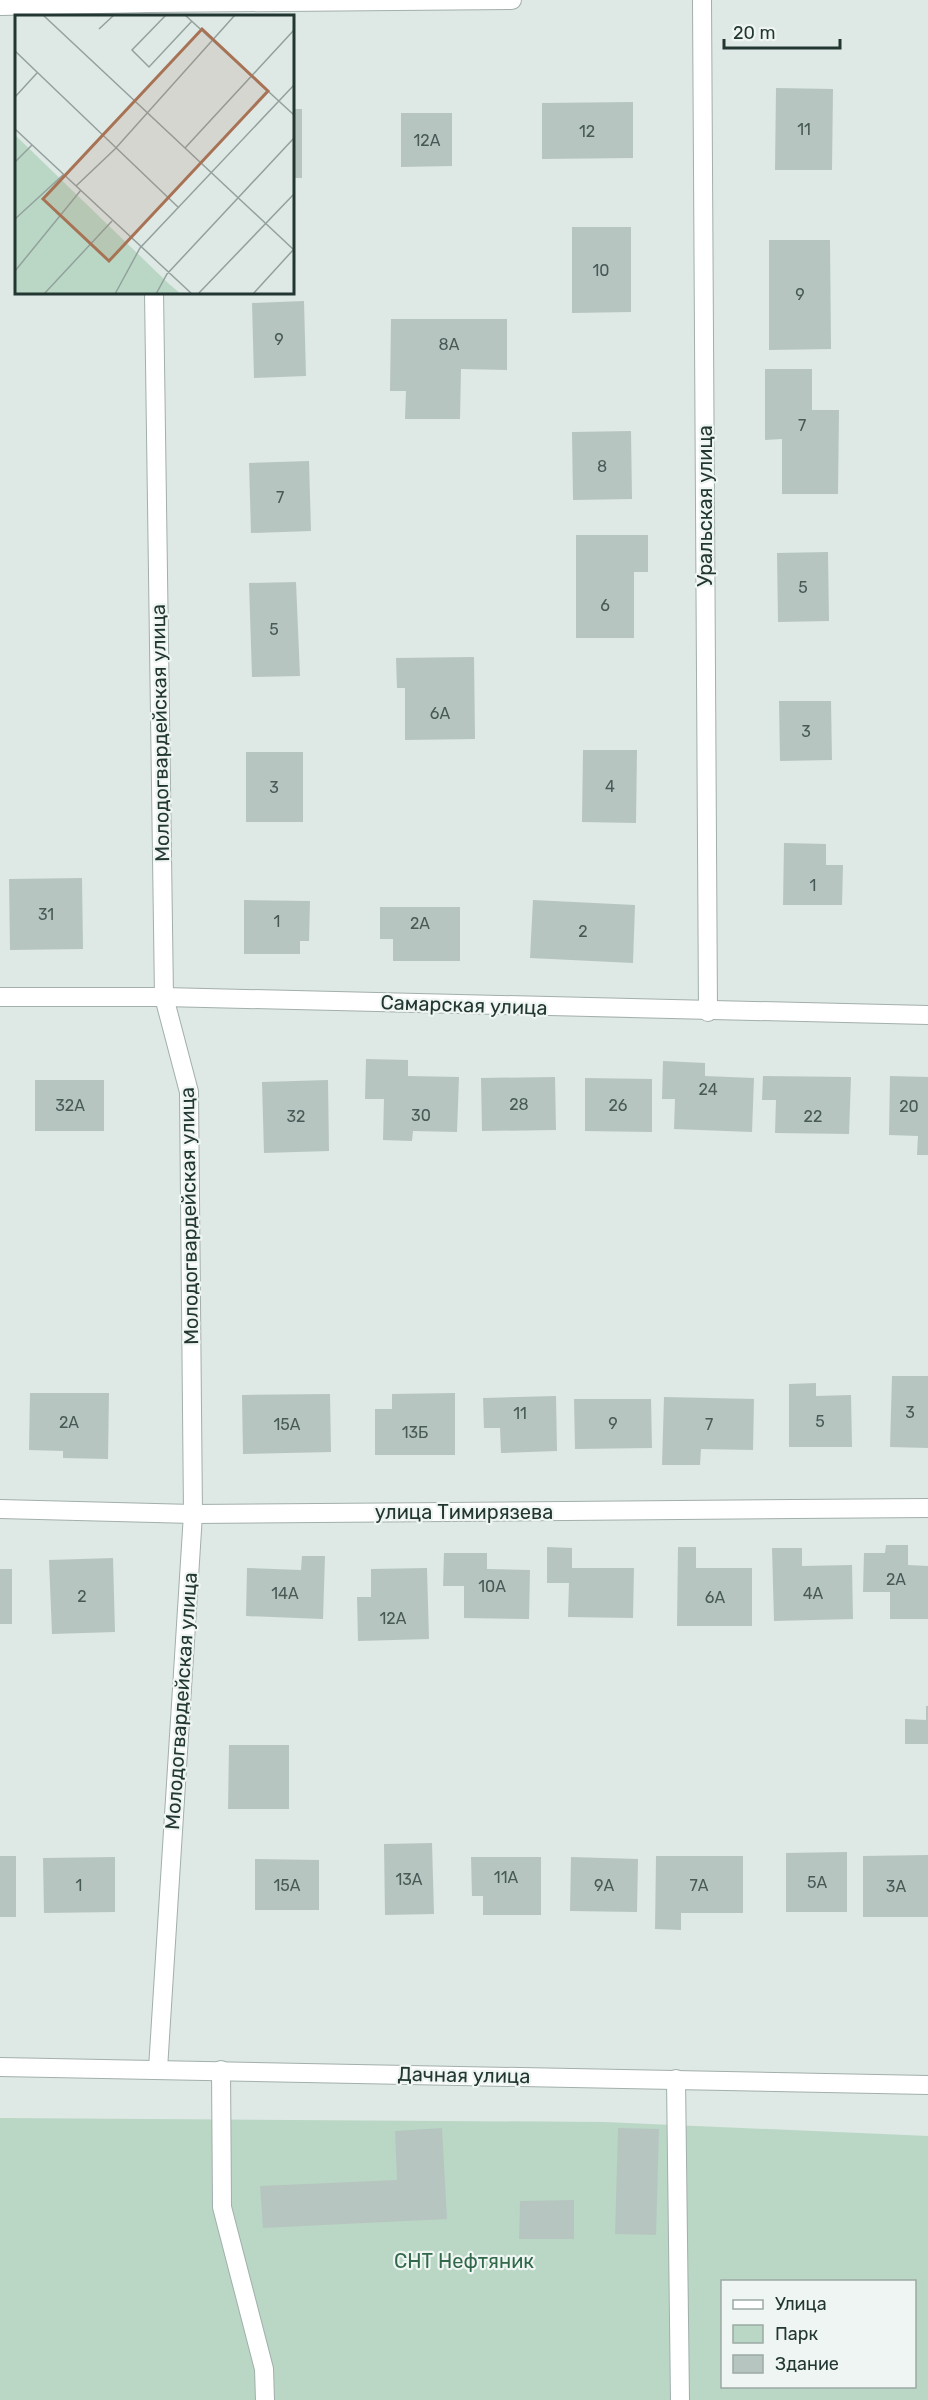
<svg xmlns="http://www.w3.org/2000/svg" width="928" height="2400" font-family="Rubik,sans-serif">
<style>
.green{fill:#b9d7c4;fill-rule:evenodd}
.building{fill:#b7c5c1}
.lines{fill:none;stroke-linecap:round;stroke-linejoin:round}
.lane-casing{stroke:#a2afac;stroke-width:20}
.street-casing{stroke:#a2afac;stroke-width:20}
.lane{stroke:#fff;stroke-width:18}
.street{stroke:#fff;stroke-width:18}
.labels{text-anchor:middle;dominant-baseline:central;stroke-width:4.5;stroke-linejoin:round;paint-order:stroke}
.number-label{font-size:16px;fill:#475a56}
.street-label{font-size:20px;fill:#223632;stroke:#eef5f2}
.park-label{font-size:20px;fill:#31684a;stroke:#eef5f2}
.inset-road{fill:none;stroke:#93a19d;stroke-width:1.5}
.view{fill:#a87254;fill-opacity:0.15;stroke:#a87254;stroke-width:3}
.inset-edge{fill:none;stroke:#223632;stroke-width:3}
</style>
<rect width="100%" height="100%" fill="#dee8e5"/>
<path class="green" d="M0,2118L604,2122L928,2136V2400H0ZM722,2282H914V2386H722Z"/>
<g class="building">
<path d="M776,88L833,89L832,170H775Z"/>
<path d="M633,102V158L542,159V103Z"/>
<rect x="292" y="109" width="10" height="69"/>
<path d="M401,113H452V166L401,167Z"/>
<path d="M572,227H631V312L572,313Z"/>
<path d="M769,240H830L831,349L769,350Z"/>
<path d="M304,301L306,376L254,378L252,303Z"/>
<path d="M391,319H507V370L461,369L460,419H405L406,391H390Z"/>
<path d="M765,369H812V410H839L838,494H782V439L765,440Z"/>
<path d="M631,431L632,499L573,500L572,432Z"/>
<path d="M309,461L311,531L251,533L249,463Z"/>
<path d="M576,535H648V572H634V638H576Z"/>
<path d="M828,552L829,621L778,622L777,553Z"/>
<path d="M296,582L300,676L252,677L249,583Z"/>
<path d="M474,657L475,739L405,740V688H397L396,658Z"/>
<path d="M779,701H831L832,760L780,761Z"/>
<path d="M583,750H637L636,823L582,822Z"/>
<rect x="246" y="752" width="57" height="70"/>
<path d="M784,843L826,844V865H843L842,905H783Z"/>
<path d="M82,878L83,949L10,950L9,879Z"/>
<path d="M244,900L310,901L309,941H300V954H244Z"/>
<path d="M533,900L635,905L633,963L530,958Z"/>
<path d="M380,907H460V961H393V939H380Z"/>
<path d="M366,1059L408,1060V1076L459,1077L457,1132L413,1131L412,1141L383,1140L384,1099H365Z"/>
<path d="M663,1061L705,1063V1076L754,1078L752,1132L674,1129L675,1099H662Z"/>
<path d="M763,1076L851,1077L849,1134L775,1133L776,1100H762Z"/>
<path d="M890,1076L928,1077V1155H917L918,1136L889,1135Z"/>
<path d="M555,1077L556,1130L482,1131L481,1078Z"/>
<path d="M585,1078L652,1079V1132L585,1131Z"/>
<rect x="35" y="1080" width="69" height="51"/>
<path d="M328,1080L329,1151L264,1153L262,1082Z"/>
<path d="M892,1376H928V1448L890,1447Z"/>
<path d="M816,1383V1396L851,1395L852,1447H789V1384Z"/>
<path d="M30,1393H109L108,1459L63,1458V1451L29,1450Z"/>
<path d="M455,1393V1455H375V1409H392V1394Z"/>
<path d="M330,1394L331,1452L243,1454L242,1395Z"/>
<path d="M556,1396L557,1451L501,1453L500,1428H484L483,1398Z"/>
<path d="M664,1397L754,1399L753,1450L701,1449L700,1465H662Z"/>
<path d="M574,1399H651L652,1448L575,1449Z"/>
<path d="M886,1545H908V1565L928,1566V1619H890V1592H863L864,1553H885Z"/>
<path d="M547,1547L572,1548V1568H634L633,1618L568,1617L569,1583H547Z"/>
<path d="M678,1547H696V1568H752V1626H677Z"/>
<path d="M772,1548H802V1566L852,1565L853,1619L774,1621Z"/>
<path d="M444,1553H487V1569L530,1570L529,1619L464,1618V1586H443Z"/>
<path d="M302,1556H325L323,1619L246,1616L247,1568L301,1570Z"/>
<path d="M113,1558L115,1632L52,1634L49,1560Z"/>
<path d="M427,1568L429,1639L358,1641L357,1597H371V1569Z"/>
<rect x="0" y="1569" width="12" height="55"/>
<path d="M926,1706H928V1744H905V1719L926,1720Z"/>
<path d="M229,1745H289V1809H228Z"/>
<path d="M432,1843L434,1914L385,1915L384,1844Z"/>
<path d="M847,1852V1912H786V1853Z"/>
<path d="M928,1855V1917H863V1856Z"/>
<rect x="0" y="1856" width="16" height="61"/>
<path d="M656,1856H743V1913H681V1930L655,1929Z"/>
<path d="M115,1857V1912L44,1913L43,1858Z"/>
<path d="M471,1857H541V1915H483V1896H472Z"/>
<path d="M571,1857L638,1859L637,1912L570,1911Z"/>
<path d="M255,1859L319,1860V1910H255Z"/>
<path d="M442,2128L447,2219L263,2228L260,2186L397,2180L395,2131Z"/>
<path d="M618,2128L659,2129L656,2235L615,2234Z"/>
<path d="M574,2200V2239H519L520,2201Z"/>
</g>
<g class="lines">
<defs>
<g id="lane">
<path d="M221,2070L222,2207L264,2369L265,2400"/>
<path d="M676,2079L680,2400"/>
</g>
<g id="street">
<path d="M702,0L708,1012"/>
<path d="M0,6L150,3L512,0"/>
<path d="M154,292L164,997L189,1092L193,1514L158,2069"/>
<path d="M0,997H164L928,1015"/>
<path d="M0,1509L193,1514L928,1508"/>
<path d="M0,2067L928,2085"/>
</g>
</defs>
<use href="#lane" class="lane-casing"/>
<use href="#street" class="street-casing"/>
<use href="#lane" class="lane"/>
<use href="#street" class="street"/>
</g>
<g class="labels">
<g class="number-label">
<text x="804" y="129">11</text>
<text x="587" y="131">12</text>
<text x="427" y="140">12А</text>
<text x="601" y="270">10</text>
<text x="800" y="294">9</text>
<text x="279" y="339">9</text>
<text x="449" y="344">8А</text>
<text x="802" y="425">7</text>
<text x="602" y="466">8</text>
<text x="280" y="497">7</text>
<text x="803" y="587">5</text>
<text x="605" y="605">6</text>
<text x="274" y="629">5</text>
<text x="440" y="713">6А</text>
<text x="806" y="731">3</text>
<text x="610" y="786">4</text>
<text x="274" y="787">3</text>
<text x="813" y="885">1</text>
<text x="46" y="914">31</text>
<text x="277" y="921">1</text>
<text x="420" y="923">2А</text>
<text x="583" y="931">2</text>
<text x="708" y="1089">24</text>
<text x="519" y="1104">28</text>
<text x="70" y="1105">32А</text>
<text x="618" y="1105">26</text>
<text x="909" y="1106">20</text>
<text x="421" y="1115">30</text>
<text x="296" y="1116">32</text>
<text x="813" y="1116">22</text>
<text x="910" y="1412">3</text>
<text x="520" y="1413">11</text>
<text x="820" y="1421">5</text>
<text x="69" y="1422">2А</text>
<text x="613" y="1423">9</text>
<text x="287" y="1424">15А</text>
<text x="709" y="1424">7</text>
<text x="415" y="1432">13Б</text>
<text x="896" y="1579">2А</text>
<text x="492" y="1586">10А</text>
<text x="285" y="1593">14А</text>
<text x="813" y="1593">4А</text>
<text x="82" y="1596">2</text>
<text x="715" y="1597">6А</text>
<text x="393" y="1618">12А</text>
<text x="506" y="1877">11А</text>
<text x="409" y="1879">13А</text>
<text x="817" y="1882">5А</text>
<text x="79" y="1885">1</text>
<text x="287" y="1885">15А</text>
<text x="604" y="1885">9А</text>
<text x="699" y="1885">7А</text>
<text x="896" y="1886">3А</text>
</g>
<g class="street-label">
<text transform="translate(705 506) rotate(-90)">Уральская улица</text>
<text transform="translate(160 733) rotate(-91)">Молодогвардейская улица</text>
<text transform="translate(464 1005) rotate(2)">Самарская улица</text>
<text transform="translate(189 1216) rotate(-91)">Молодогвардейская улица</text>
<text x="464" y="1512">улица Тимирязева</text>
<text transform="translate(181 1701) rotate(-86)">Молодогвардейская улица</text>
<text transform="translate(464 2075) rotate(1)">Дачная улица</text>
</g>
<g class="park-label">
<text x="464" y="2261">СНТ Нефтяник</text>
</g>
</g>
<g transform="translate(15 15)">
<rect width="279" height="279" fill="#dee8e5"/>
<path d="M0,120L154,269L166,279H0Z" fill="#b9d7c4"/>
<path class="inset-road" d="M28,0L279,235M151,0L117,35L134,52L177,6M170,0L279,100M84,14L99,0M0,36L164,193M0,82L22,58M0,114L177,279M170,133L279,15M0,147L17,130M61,171L100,134L220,0M0,204L49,159M0,256L66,175M29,279L97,206M100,279L125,233L279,70M141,279L152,259L279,123M183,279L279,179M238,279L279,234"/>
<path class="view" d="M187,14L253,76L94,246L28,184Z"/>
<rect width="279" height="279" class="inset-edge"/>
</g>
<rect x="721" y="2280" width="195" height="108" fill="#eef5f2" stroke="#9ca9a5" stroke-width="1.5"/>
<rect x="733" y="2300" width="30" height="9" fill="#ffffff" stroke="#9ca9a5" stroke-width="1.5"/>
<text x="775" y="2310" font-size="18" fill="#223632">Улица</text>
<rect x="733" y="2325" width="30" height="18" fill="#b9d7c4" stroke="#9ca9a5" stroke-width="1.5"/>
<text x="775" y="2340" font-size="18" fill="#223632">Парк</text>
<rect x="733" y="2355" width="30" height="18" fill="#b7c5c1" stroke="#9ca9a5" stroke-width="1.5"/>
<text x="775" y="2370" font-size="18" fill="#223632">Здание</text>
<path d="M724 39v9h116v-9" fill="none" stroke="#223632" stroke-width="3"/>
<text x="733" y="39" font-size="18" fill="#223632" stroke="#eef5f2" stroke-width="4.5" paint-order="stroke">20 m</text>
</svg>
